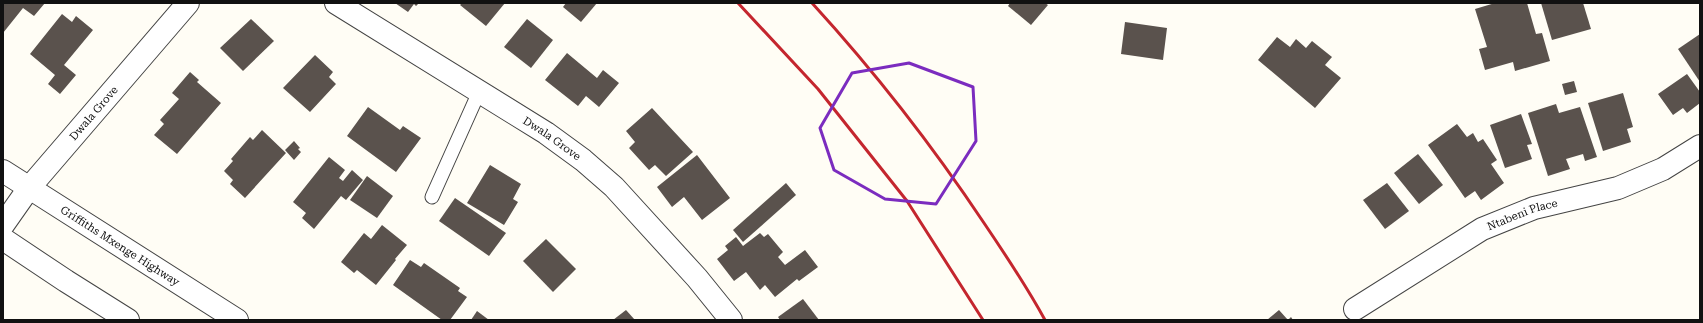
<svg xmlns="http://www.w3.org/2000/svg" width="1703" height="323" font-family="'Roboto Serif',serif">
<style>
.building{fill:#5a524d}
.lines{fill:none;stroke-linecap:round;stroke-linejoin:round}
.service-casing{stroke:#444;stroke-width:15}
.minor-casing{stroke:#444;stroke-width:24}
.tertiary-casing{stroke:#444;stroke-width:24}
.service{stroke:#fff;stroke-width:13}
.minor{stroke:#fff;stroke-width:22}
.tertiary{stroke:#fff;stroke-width:22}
.rail{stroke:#c4262e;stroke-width:3}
.marked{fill:none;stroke:#7b2cbf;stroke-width:3;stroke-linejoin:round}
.labels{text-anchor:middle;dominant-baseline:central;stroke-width:4;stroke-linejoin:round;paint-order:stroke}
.street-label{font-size:11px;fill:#111;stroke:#fff}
</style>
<rect width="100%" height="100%" fill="#fffdf5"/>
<g class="building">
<path d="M3,3H45L34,16L23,8L3,33Z"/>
<path d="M395,3H419L416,6L414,4L408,12Z"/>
<path d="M462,3H505L486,26L460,5Z"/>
<path d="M566,3H597L581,22L563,7Z"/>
<path d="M1010,3H1045L1048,5L1031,25L1008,6Z"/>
<path d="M1495,3H1527L1536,34L1542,33L1550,61L1515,71L1513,62L1485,70L1479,49L1487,47L1475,9Z"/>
<path d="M1541,3H1583L1591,29L1552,40Z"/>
<path d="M62,14L72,22L76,16L93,30L64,65L76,75L60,94L48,84L55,75L30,54Z"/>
<path d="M251,19L274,41L243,71L220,48Z"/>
<path d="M527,19L553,40L531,68L504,47Z"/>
<path d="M1125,22L1167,28L1163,60L1121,54Z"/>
<path d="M1700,34V82L1678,49Z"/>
<path d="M1277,37L1290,47L1296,39L1306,48L1312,41L1332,57L1325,65L1341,78L1315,108L1258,60Z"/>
<path d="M567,53L597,78L603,70L619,83L599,107L586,96L578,106L545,80Z"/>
<path d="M315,55L333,72L329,77L336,84L310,112L283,88Z"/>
<path d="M190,72L199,80L197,82L221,103L177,154L154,135L164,124L160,120L179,99L172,93Z"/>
<path d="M1687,74L1700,92V103L1687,113L1683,108L1673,115L1658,94Z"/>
<path d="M1574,81L1577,92L1565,95L1562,84Z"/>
<path d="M1623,93L1633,127L1627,129L1631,142L1603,151L1588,103Z"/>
<path d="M1556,104L1559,113L1580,107L1597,157L1585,161L1583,154L1566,159L1570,169L1548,176L1528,113Z"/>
<path d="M368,107L400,130L403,126L421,138L396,172L347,136Z"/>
<path d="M652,108L693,152L666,176L655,165L649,170L629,148L635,142L626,131Z"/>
<path d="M1521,114L1532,144L1527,145L1532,159L1505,168L1490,125Z"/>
<path d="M1457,124L1467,137L1473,133L1478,142L1483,139L1497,160L1491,164L1504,183L1481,200L1475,191L1465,198L1428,145Z"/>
<path d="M262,130L286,153L245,198L230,184L233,180L224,171L233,161L231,159L250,137L253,140Z"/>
<path d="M294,141L300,148L298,149L301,152L294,160L285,150Z"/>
<path d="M1418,154L1443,185L1419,204L1394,173Z"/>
<path d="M697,155L730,198L702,220L684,197L672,207L657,187Z"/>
<path d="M329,157L345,170L339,178L343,181L352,170L363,180L346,200L341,196L314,229L302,218L306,213L293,202Z"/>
<path d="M490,165L521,184L513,199L518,202L504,225L467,203Z"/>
<path d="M367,176L393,196L377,218L350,200Z"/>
<path d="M786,183L796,195L743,242L733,230Z"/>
<path d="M1387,183L1409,211L1385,229L1363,200Z"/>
<path d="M455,198L506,233L489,256L439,221Z"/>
<path d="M382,225L407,245L395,259L396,260L376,285L357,270L354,273L341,262L364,233L371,239Z"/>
<path d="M760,233L764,237L768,234L783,252L778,257L785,265L805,250L818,267L799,281L797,279L775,297L765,285L760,290L746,272L734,281L717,259L728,250L725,246L736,237L743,246Z"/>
<path d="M546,239L576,269L553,292L523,261Z"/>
<path d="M410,260L421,267L424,263L460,288L458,291L467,297L450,320H442L393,285Z"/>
<path d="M803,299L819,320H780L778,317Z"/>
<path d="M626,310L635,320H613Z"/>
<path d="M1279,310L1288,320L1291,317L1293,320H1267Z"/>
<path d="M477,311L489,320H471Z"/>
</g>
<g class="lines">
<defs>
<path id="service" d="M432,197L479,92"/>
<g id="minor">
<path id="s1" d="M336,3L546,133L583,160L614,187L697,278L731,320"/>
<path id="s2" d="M3,225L29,188L188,3"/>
<path id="s3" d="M1355,309L1482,229L1534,208L1618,188L1663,169L1700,146"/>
</g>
<g id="tertiary">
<path id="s4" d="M3,171L237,320"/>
<path d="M3,239L66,281L128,320"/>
</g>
</defs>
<use href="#service" class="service-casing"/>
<use href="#minor" class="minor-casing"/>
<use href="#tertiary" class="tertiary-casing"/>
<use href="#service" class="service"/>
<use href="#minor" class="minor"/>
<use href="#tertiary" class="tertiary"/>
<g class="rail">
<path d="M738,3L818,89L907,201L983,320"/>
<path d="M812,3C875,72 932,145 984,223C1005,254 1027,287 1045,320"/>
</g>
</g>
<path class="marked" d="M909,63L973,87L976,141L936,204L885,199L834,170L820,128L852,73Z"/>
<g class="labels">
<g class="street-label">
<text stroke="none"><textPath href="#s2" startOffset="144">Dwala Grove</textPath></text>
<text stroke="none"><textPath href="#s1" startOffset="255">Dwala Grove</textPath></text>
<text stroke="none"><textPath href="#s3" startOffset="193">Ntabeni Place</textPath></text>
<text stroke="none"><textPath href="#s4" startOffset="139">Griffiths Mxenge Highway</textPath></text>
</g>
</g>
<rect width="1703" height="323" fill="none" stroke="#111111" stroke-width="8"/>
</svg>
